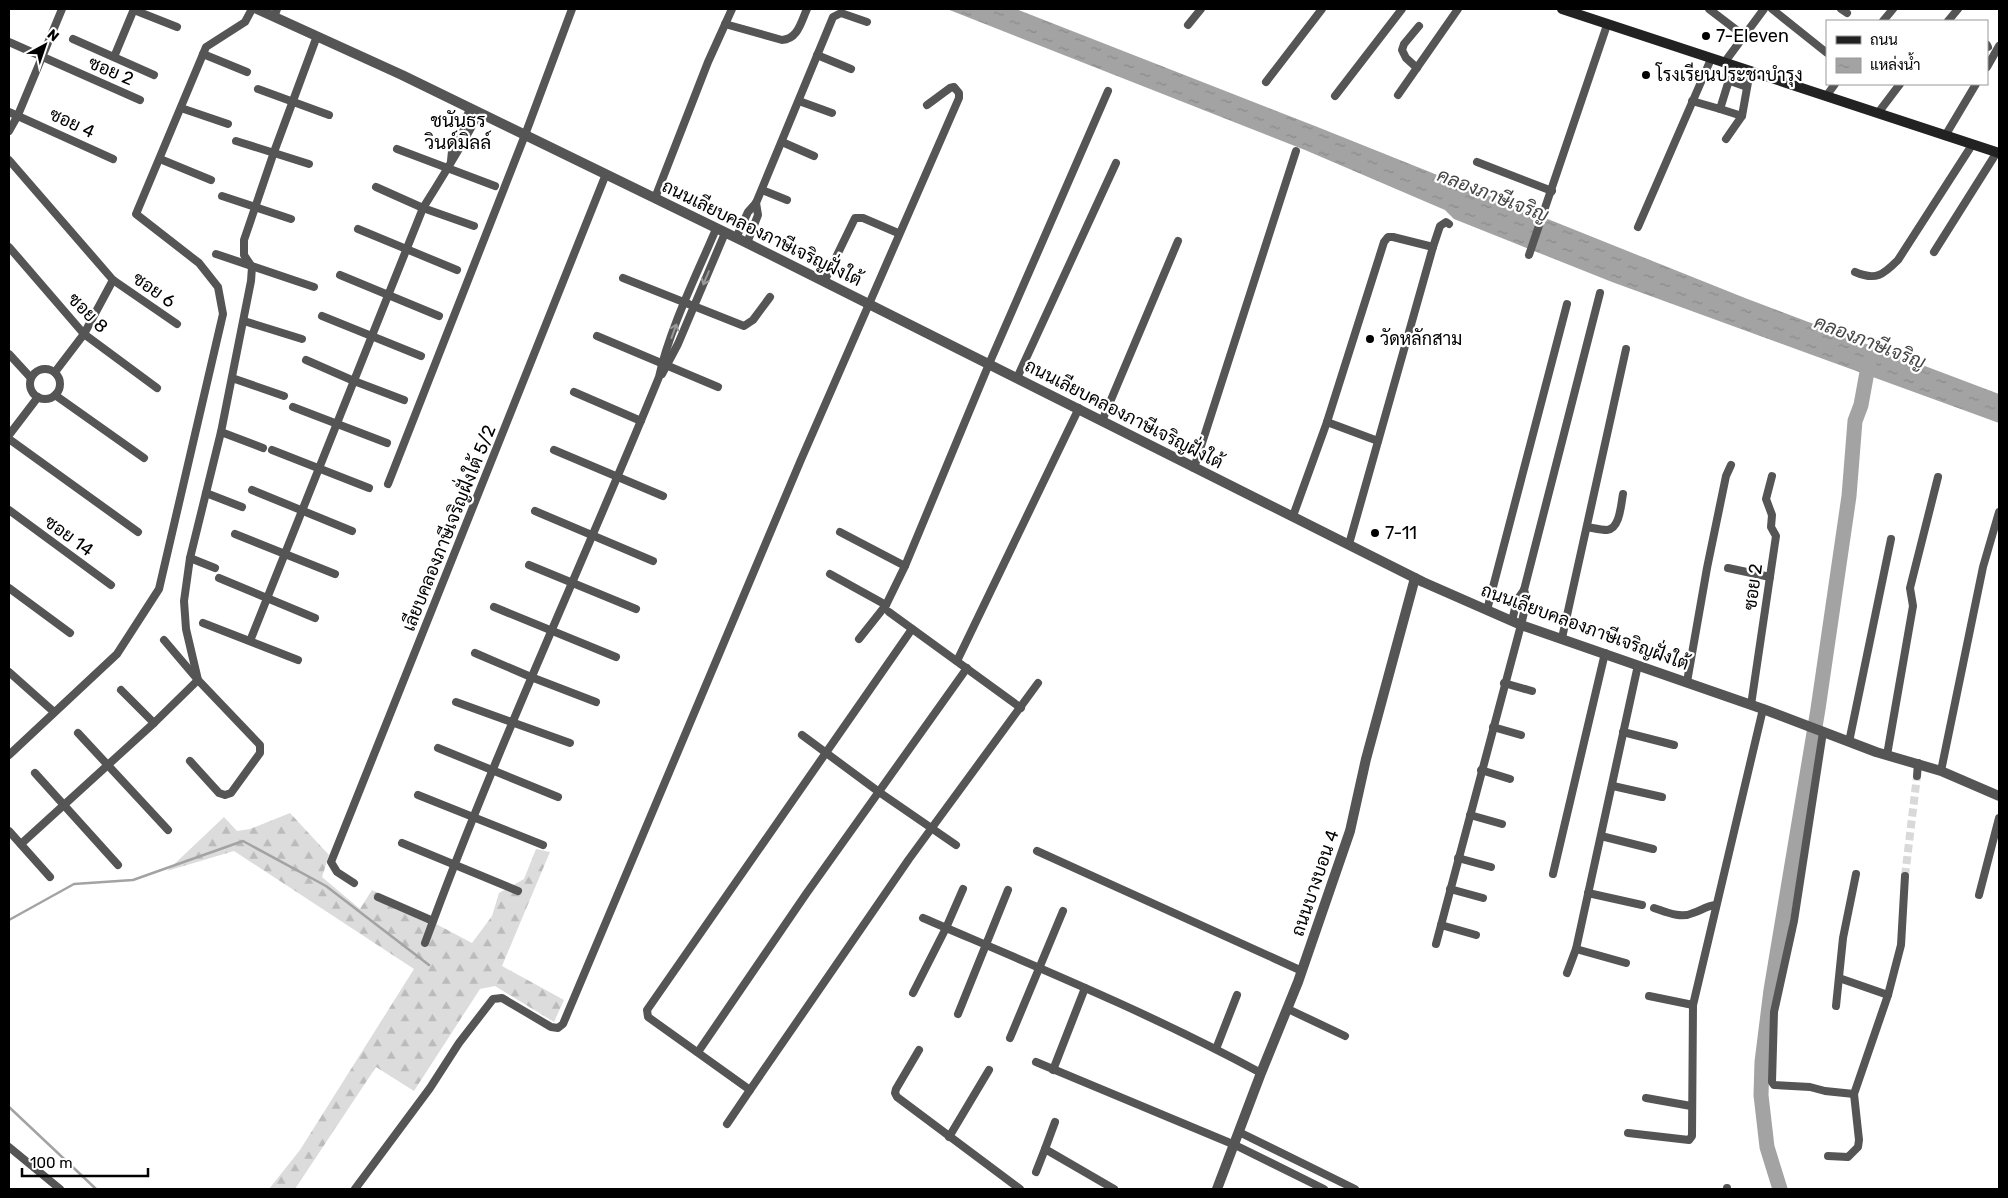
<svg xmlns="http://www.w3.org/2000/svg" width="2008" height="1198" font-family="Rubik,Sarabun,sans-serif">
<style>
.forest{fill:url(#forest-firs)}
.water{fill:url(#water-ripples)}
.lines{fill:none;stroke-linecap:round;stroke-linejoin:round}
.stream{stroke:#a3a3a3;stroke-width:2.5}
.river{stroke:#a3a3a3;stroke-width:15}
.minor-tunnel{stroke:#d9d9d9;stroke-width:8;stroke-dasharray:8 4;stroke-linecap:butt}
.minor{stroke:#555;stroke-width:8}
.tertiary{stroke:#555;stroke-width:10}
.secondary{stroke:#222;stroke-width:10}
.oneway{stroke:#999}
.poi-dot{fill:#000;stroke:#fff;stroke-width:2}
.labels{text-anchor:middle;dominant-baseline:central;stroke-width:4.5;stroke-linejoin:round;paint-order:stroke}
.poi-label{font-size:18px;fill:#000;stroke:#fff;text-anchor:start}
.street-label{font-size:18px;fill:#000;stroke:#fff}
.neighbourhood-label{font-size:19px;fill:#000;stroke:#fff}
.water-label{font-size:19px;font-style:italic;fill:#444;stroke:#fff}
</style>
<defs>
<pattern id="forest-firs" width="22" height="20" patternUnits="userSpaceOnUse" patternTransform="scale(1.25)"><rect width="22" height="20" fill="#dcdcdc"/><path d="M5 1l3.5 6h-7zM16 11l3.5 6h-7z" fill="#bbb"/></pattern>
<pattern id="water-ripples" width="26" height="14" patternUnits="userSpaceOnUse" patternTransform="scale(1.25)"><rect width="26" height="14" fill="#a3a3a3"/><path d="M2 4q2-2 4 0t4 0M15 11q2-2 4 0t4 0" fill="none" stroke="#8b8b8b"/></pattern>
</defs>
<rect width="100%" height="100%" fill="#fff"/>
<path class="forest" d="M290,813L329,855L322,877L360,909L372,890L472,943L492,916L499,893L524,879L536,849L550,852L502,966L564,1000L554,1022L495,986L480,989L414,1091L376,1067L295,1189H269L300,1150L414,969L234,851L167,871L224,817L237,831L250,829Z"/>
<path class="water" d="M947,9H1016L1315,126L1745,298L1999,394V423L1612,282L1454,219L1445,210L1305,150Z"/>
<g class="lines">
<g class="stream">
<path d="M9,920L74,884L133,880L243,841L326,886L429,965"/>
<path d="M9,1107L96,1189"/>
</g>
<path class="river" d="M1780,1189L1767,1147L1761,1095L1762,1062L1771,990L1818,709L1849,496L1855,421L1861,405L1869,361"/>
<path class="minor-tunnel" d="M1905,876L1917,776"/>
<g class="minor">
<path d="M1709,9L1743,35"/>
<path d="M1772,9L1827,53"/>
<path d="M1841,9L1847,13"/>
<path d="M134,10L177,27"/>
<path d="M274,17L277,9"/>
<path d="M1883,21L1893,9"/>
<path d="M1948,21L1958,9"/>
<path d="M725,24L782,40C798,39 801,22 807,9"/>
<path d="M1188,25L1201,9"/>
<path d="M73,39L154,75"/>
<path d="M9,42L140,100"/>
<path d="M1987,45L1988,47"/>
<path d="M203,54L247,72"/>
<path d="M817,55L851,69"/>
<path d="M114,57L134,9"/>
<path d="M1724,63L1764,9"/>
<path d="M1987,67L1999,46"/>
<path d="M1417,68L1406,58L1402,50L1404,44L1419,26"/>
<path d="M1705,72L1747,87"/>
<path d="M1266,82L1322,9"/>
<path d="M258,89L329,115"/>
<path d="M1398,95L1458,9"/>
<path d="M1827,95L1835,84"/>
<path d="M1335,96L1402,9"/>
<path d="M799,101L832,113"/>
<path d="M1692,101L1720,109L1729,80"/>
<path d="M181,108L228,124"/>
<path d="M1720,109L1742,116"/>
<path d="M9,112L113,159"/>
<path d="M1878,113L1900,84"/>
<path d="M9,131L18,115L62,9"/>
<path d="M1945,136L1976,84"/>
<path d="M1726,139L1742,116L1750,71"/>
<path d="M236,141L309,164"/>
<path d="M782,142L814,156"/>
<path d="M397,149L495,186"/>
<path d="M160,159L211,180"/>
<path d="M9,160L113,280L177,324"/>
<path d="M451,161L452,151L470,109"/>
<path d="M1477,162L1552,191"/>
<path d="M376,187L423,208L474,226"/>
<path d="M762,190L787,200"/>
<path d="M222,196L291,219"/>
<path d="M655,198L708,62L732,9"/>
<path d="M1638,227L1711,59"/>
<path d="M358,229L457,270"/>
<path d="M736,238L748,212L756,203L833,17L841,13L867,22"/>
<path d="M747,243L758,215L756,203"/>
<path d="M9,247L84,334L157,388"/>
<path d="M1934,252L1997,152"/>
<path d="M216,254L314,287"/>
<path d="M1529,255L1607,25"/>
<path d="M1855,272C1876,281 1883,275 1898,260L1972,145"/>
<path d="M340,275L439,316"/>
<path d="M623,278L744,326L753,320L770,297"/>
<path d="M824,282L855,218H863L898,233"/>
<path d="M322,316L421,356"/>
<path d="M244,321L302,339"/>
<path d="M597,336L718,387"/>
<path d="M9,354L31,378"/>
<path d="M306,360L354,381L404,400"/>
<circle cx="45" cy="384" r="15"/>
<path d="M55,372L84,334L113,280"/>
<path d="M662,374L678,344L725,233"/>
<path d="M232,378L284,396"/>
<path d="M1017,378L1116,163"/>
<path d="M574,392L641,421"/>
<path d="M55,395L144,458"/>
<path d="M293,407L387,443"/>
<path d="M1102,421L1178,241"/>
<path d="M1327,422L1378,441"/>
<path d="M221,432L263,448"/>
<path d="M9,435L38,397"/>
<path d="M9,439L138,532"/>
<path d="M272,450L369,488"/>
<path d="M554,450L663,496"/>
<path d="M1194,468L1296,151"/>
<path d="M388,484L525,135L572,9"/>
<path d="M252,490L352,531"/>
<path d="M206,493L242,507"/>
<path d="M9,510L111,585"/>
<path d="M535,511L653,561"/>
<path d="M1293,516L1327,422L1384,242L1388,237H1393L1433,247"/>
<path d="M1587,527C1593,528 1601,530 1607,530C1620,529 1621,504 1623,494"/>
<path d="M840,532L905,566L989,364L1108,91"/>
<path d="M235,534L335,574"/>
<path d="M1349,544L1433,247L1440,226L1446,222L1449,224"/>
<path d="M190,558L215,568"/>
<path d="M529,565L636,609"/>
<path d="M1728,568L1770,577"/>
<path d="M830,574L886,605L905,566"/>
<path d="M219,578L315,618"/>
<path d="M9,588L70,633"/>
<path d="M494,607L616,657"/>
<path d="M1487,610L1567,304"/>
<path d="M889,612L1021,708"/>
<path d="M1512,621L1517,600L1524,590L1600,293"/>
<path d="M203,623L298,660"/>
<path d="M1562,638L1626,349"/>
<path d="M859,639L886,605"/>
<path d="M164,640L198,680L260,745V753L231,793L225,795L219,793L190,761"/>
<path d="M250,641L423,208C443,176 462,146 479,113"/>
<path d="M475,653L531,677L596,702"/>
<path d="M957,661L1079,408"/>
<path d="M9,672L54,712"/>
<path d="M1687,682L1707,568L1726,476L1731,465"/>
<path d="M1504,683L1532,691"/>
<path d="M121,690L154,723"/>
<path d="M456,702L570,743"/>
<path d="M1751,705L1776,536L1771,527L1772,515L1766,499L1772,476"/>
<path d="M1493,727L1521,735"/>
<path d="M1623,732L1674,745"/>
<path d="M1823,732L1794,921L1774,1012L1772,1082L1774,1085L1810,1087L1825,1091L1854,1094"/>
<path d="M78,733L168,830"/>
<path d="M802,735L879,792L956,845"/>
<path d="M1849,742L1891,539"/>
<path d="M438,748L558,797"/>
<path d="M9,755L117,654L159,589L223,314L218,287L199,263L136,214L206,47L245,22L252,9"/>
<path d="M1887,755L1913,606L1910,588L1938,477"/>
<path d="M1481,770L1510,779"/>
<path d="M1941,771L1983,567L1999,512"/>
<path d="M35,773L118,865"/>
<path d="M1917,776L1918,763"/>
<path d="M1613,786L1662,797"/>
<path d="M418,795L543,845"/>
<path d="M1470,815L1502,824"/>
<path d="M9,831L50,877"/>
<path d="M1601,836L1653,849"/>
<path d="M402,843L518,891"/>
<path d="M21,844L154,723L198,680L186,629L184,601L190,558L221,432L251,281L252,267L244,255V240L274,152L317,36"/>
<path d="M1037,851L1302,971"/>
<path d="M1458,858L1491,867"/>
<path d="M1553,874L1605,653"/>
<path d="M354,883L337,872L331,862L606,174"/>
<path d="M1450,889L1483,898"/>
<path d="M1588,893L1642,905"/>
<path d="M1979,895L1999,818"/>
<path d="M378,897L433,921"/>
<path d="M1654,908C1666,912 1681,919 1693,913C1702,910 1706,906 1716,905"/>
<path d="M923,918C1037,967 1152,1014 1261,1073"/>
<path d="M1441,925L1476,935"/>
<path d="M425,943C495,751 582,566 659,377C669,330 697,274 716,229"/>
<path d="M1436,944L1521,625L1527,600L1524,590"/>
<path d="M1576,949L1626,963"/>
<path d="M1567,973L1576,949L1638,665"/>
<path d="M1839,978L1888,995"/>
<path d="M913,993L946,928L963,889"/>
<path d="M1649,996L1693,1005"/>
<path d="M1836,1006L1843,938L1856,874"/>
<path d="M1288,1009L1345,1036"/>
<path d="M958,1014L1008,890"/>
<path d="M1010,1038L1063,911"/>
<path d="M1216,1049L1237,995"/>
<path d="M919,1050L896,1089L895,1093L897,1097L1020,1189"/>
<path d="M698,1052L806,894L967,668"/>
<path d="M1036,1062L1235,1145L1324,1189"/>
<path d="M1053,1070L1085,988"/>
<path d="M750,1090L909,859L1038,683"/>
<path d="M1646,1098L1691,1106"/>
<path d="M1055,1122L1045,1149L1114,1189"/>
<path d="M727,1124L750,1090L648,1017L647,1010L912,629"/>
<path d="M1239,1132L1355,1189"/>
<path d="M1628,1133L1689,1140L1692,1136L1693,1005L1763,709"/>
<path d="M949,1137L989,1070"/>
<path d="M9,1147L60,1189"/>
<path d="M1828,1156L1848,1157L1858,1147L1859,1140L1854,1094L1888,995L1901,945L1905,876"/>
<path d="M1036,1172L1045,1149"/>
<path d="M355,1189L430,1088L459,1043L493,999L502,998L551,1027L558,1028L563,1024L800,462L959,98V93L954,87L950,88L927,105"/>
<path d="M1727,1189V1188"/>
</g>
<g class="tertiary">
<path d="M257,9L402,75L747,243L1423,582L1521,625L1763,709L1876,752L1941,771L1999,796"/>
<path d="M1217,1189L1261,1073L1298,982L1350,831L1366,759L1415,578"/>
</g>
<path class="secondary" d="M1562,9L1999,153"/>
</g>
<defs><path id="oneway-shaft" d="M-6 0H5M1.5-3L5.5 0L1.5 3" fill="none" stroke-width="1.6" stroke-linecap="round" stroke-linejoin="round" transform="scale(1.25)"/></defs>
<g class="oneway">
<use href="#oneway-shaft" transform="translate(706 278) rotate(113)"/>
<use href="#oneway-shaft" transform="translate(674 331) rotate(-70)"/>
</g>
<g class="poi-dot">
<circle cx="1706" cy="36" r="5"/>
<circle cx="1646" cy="75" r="5"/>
<circle cx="1370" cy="339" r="5"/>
<circle cx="1375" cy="533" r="5"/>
</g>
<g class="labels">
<g class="poi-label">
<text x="1716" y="36">7-Eleven</text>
<text x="1656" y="75">โรงเรียนประชาบำรุง</text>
<text x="1380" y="339">วัดหลักสาม</text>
<text x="1385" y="533">7-11</text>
</g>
<g class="street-label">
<text transform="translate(111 71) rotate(23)">ซอย 2</text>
<text transform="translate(72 123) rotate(25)">ซอย 4</text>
<text transform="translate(762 233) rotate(26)">ถนนเลียบคลองภาษีเจริญฝั่งใต้</text>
<text transform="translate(154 290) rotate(35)">ซอย 6</text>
<text transform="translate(88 313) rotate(45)">ซอย 8</text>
<text transform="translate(1124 414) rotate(27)">ถนนเลียบคลองภาษีเจริญฝั่งใต้</text>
<text transform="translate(449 528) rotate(-68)">เลียบคลองภาษีเจริญฝั่งใต้ 5/2</text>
<text transform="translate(69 536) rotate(36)">ซอย 14</text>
<text transform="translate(1753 587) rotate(-82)">ซอย 2</text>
<text transform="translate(1585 627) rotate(20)">ถนนเลียบคลองภาษีเจริญฝั่งใต้</text>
<text transform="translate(1315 883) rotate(-71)">ถนนบางบอน 4</text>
</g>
<g class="neighbourhood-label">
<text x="458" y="120">ชนันธร<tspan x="458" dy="22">วินด์มิลล์</tspan></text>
</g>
<g class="water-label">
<text transform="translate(1493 195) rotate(21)">คลองภาษีเจริญ</text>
<text transform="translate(1870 342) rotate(21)">คลองภาษีเจริญ</text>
</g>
</g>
<rect width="2008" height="1198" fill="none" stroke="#000000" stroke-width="20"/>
<rect x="1826" y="20" width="162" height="65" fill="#ffffff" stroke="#999999"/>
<rect x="1836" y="36" width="25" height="8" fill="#222222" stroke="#999999"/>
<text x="1870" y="45" font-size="15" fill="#000000">ถนน</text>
<rect x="1836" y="58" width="25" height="15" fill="url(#water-ripples)" stroke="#999999"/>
<text x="1870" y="70" font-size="15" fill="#000000">แหล่งน้ำ</text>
<g transform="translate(45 45) rotate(40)" stroke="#ffffff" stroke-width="4" paint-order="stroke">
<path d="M0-4L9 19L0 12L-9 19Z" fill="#000000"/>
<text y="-8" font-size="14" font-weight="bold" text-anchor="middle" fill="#000000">N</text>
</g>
<path d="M22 1168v8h126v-8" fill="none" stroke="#000000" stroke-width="2.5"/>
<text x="30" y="1168" font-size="15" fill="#000000" stroke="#ffffff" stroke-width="4" paint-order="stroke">100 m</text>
</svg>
